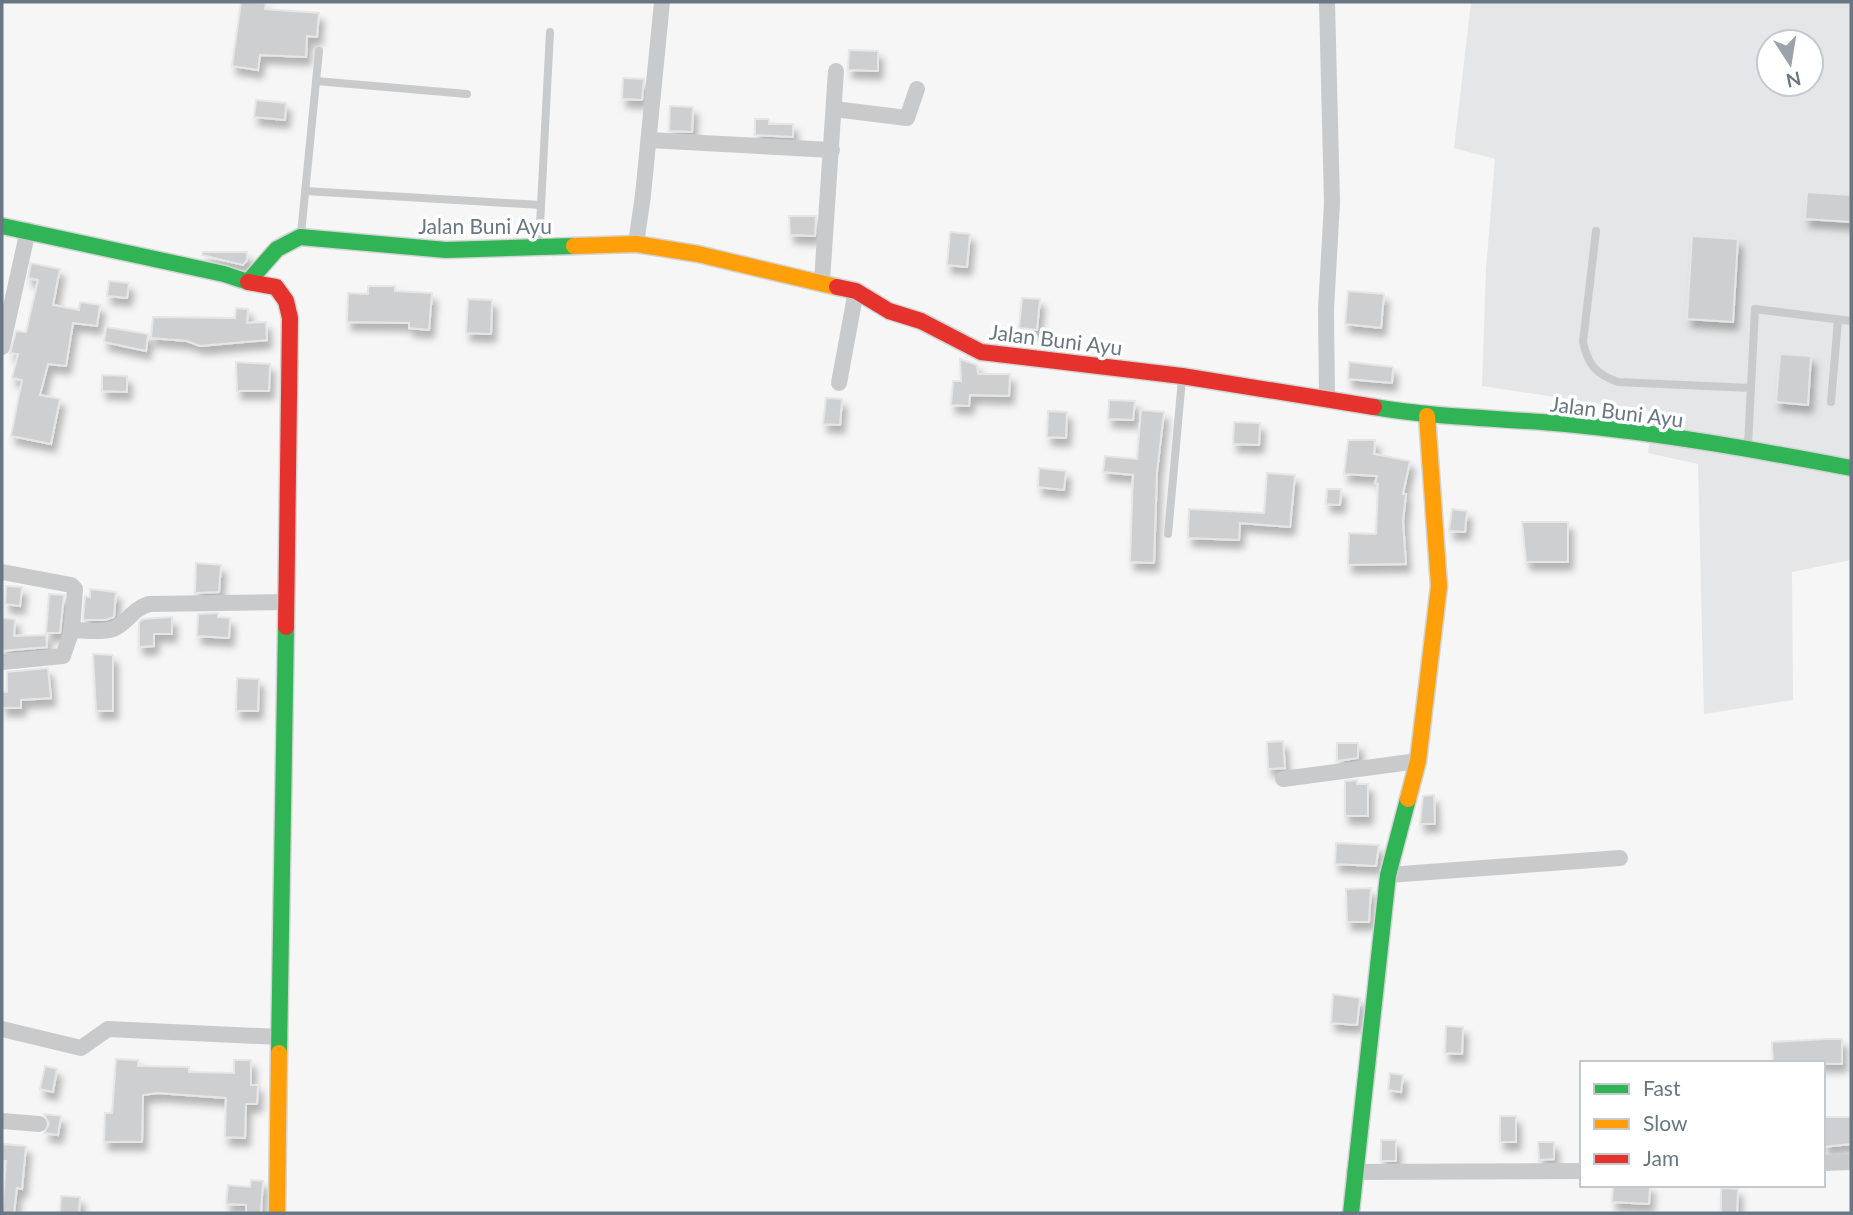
<svg xmlns="http://www.w3.org/2000/svg" width="1853" height="1215" font-family="Lato,sans-serif">
<style>
.built{fill:#e5e6e7;fill-rule:evenodd}
.building{fill:#cdcfd0;stroke:#e6e6e6;stroke-width:2;filter:url(#shadow)}
.lines{fill:none;stroke-linecap:round;stroke-linejoin:round}
.fast-casing{stroke:#d3d4d4;stroke-width:19}
.slow-casing{stroke:#d3d4d4;stroke-width:19}
.jam-casing{stroke:#d3d4d4;stroke-width:19}
.lane{stroke:#c9cacb;stroke-width:8}
.street{stroke:#c9cacb;stroke-width:16}
.fast{stroke:#30b455;stroke-width:16}
.slow{stroke:#ff9f0a;stroke-width:16}
.jam{stroke:#e5322d;stroke-width:16}
.labels{text-anchor:middle;dominant-baseline:central;stroke-width:7;stroke-linejoin:round;paint-order:stroke}
.street-label{font-size:21px;fill:#687783;stroke:#fff}
</style>
<defs>
<filter id="shadow"><feDropShadow dx="4.5" dy="8" stdDeviation="3.5" flood-color="#0004"/></filter>
</defs>
<rect width="100%" height="100%" fill="#f6f6f6"/>
<path class="built" d="M1471,2H1851V560L1792,572L1793,700L1704,714L1698,464L1648,453L1654,412L1482,386L1486,269L1495,159L1454,148ZM1769,42H1811V84H1769Z"/>
<g class="building">
<path d="M241,2L266,3L265,9L319,13L317,37L307,36L306,57L260,55L258,70L232,66Z"/>
<path d="M849,50L878,51V71L848,70Z"/>
<path d="M623,78L644,79L642,100L622,99Z"/>
<path d="M256,100L286,103L285,120L254,117Z"/>
<path d="M670,106L693,107L692,132L669,131Z"/>
<path d="M755,119H769V124H793V137L755,135Z"/>
<path d="M1807,192L1851,195V222L1805,219Z"/>
<path d="M789,216H816L815,236L790,235Z"/>
<path d="M950,232L970,234L967,267L947,265Z"/>
<path d="M1692,236L1738,239L1733,322L1687,319Z"/>
<path d="M203,252H247V260L243,265L202,255Z"/>
<path d="M31,263L60,269L53,305L79,310L80,302L100,305L97,326L73,323L66,366L48,364L40,395L60,399L51,444L11,436L22,380L12,378L18,354L10,353L16,331L26,332L38,280L28,278Z"/>
<path d="M109,281L129,283L127,298L107,296Z"/>
<path d="M368,286H395V291L432,293L429,330L409,328V323L347,322L348,293L368,294Z"/>
<path d="M1348,291L1384,294L1381,328L1345,324Z"/>
<path d="M1022,298L1040,299L1037,330L1019,328Z"/>
<path d="M468,299L492,300L491,334L466,333Z"/>
<path d="M236,308L248,309L247,323L266,322L267,340L200,346L187,341L151,338L153,317L235,318Z"/>
<path d="M106,327L148,334L146,351L104,342Z"/>
<path d="M1780,354L1811,356L1808,405L1776,402Z"/>
<path d="M960,359L977,365L978,374H1010L1009,396L970,395L969,406L951,405L953,381H961Z"/>
<path d="M236,362L270,364L269,391H237Z"/>
<path d="M1349,362L1393,367L1392,383L1348,379Z"/>
<path d="M102,375L127,376V392L102,391Z"/>
<path d="M826,398L842,399L840,425L823,424Z"/>
<path d="M1109,400L1135,401L1133,420L1108,419Z"/>
<path d="M1141,410L1164,412L1157,472L1154,563L1130,562L1133,475L1103,472L1105,456L1137,459Z"/>
<path d="M1048,411L1067,412L1066,438L1047,437Z"/>
<path d="M1234,422L1260,423L1259,445L1233,444Z"/>
<path d="M1348,440H1375L1374,454L1410,461L1403,494H1406L1403,521L1406,564L1348,565L1349,533L1376,534L1378,484L1375,483L1377,476L1344,474Z"/>
<path d="M1039,468L1066,471L1064,490L1038,487Z"/>
<path d="M1267,473L1295,475L1290,527L1240,523L1239,540L1188,538L1189,509L1264,513Z"/>
<path d="M1327,489H1341L1340,505L1326,504Z"/>
<path d="M1452,509L1467,511L1465,532L1449,531Z"/>
<path d="M1522,522H1568V562H1526Z"/>
<path d="M196,563L221,565L219,592L195,593Z"/>
<path d="M6,586L22,587L20,606L5,604Z"/>
<path d="M90,589L116,592L114,617L105,620H83L85,596L90,597Z"/>
<path d="M49,594L64,595L60,633H46Z"/>
<path d="M218,613V617L230,618L229,638L197,636L198,614Z"/>
<path d="M172,617V634H154V646L139,647V622L143,619Z"/>
<path d="M2,618L15,619L14,636L46,635L47,647L2,651Z"/>
<path d="M93,654L113,655V711H96Z"/>
<path d="M48,668L51,698L21,700V708H2V692H7V672Z"/>
<path d="M237,678L259,679L258,711H236Z"/>
<path d="M1283,741L1285,768L1268,769L1267,742Z"/>
<path d="M1337,743H1358V758L1337,761Z"/>
<path d="M1357,780V784H1368V816H1345V781Z"/>
<path d="M1434,795L1435,824H1420L1423,796Z"/>
<path d="M1336,843L1379,845L1376,866L1335,864Z"/>
<path d="M1371,888L1369,922H1347L1346,889Z"/>
<path d="M1333,994L1360,998L1357,1025L1331,1023Z"/>
<path d="M1446,1026L1463,1027L1462,1054L1445,1053Z"/>
<path d="M1827,1039H1842V1064L1773,1063L1772,1042Z"/>
<path d="M116,1059L138,1060V1066L189,1067V1072L234,1073V1060H251V1085H258L257,1104H246L245,1138L225,1137L226,1098L157,1093L143,1095L142,1142H104L105,1113H112Z"/>
<path d="M45,1066L57,1069L53,1092L40,1089Z"/>
<path d="M1390,1073L1403,1075L1401,1092L1388,1090Z"/>
<path d="M44,1114L61,1116L58,1135L44,1133L49,1124Z"/>
<rect x="1500" y="1116" width="16" height="26"/>
<path d="M1823,1117H1851V1144L1823,1147Z"/>
<rect x="1381" y="1140" width="15" height="21"/>
<path d="M1538,1142H1554V1159L1539,1160Z"/>
<path d="M2,1144L26,1146L22,1189L17,1188L14,1213H2L6,1161H2Z"/>
<path d="M251,1180L263,1181L261,1213H246V1205L226,1204L228,1185L250,1187Z"/>
<path d="M1613,1185H1650L1649,1204L1612,1202Z"/>
<path d="M1721,1188L1738,1189L1737,1213H1721Z"/>
<path d="M61,1196L80,1197L79,1213H60Z"/>
</g>
<g class="lines">
<defs>
<g id="fast">
<path d="M2,226L224,274L248,282L277,249L300,237L446,250L574,246"/>
<path d="M1374,407C1438,418 1502,418 1566,424C1662,433 1757,450 1851,468"/>
<path d="M279,1053L286,627"/>
<path d="M1351,1213L1388,875L1408,799"/>
</g>
<g id="slow">
<path d="M574,246L636,244L698,254L837,287"/>
<path d="M1408,799L1418,761L1439,586L1427,416"/>
<path d="M277,1213L279,1053"/>
</g>
<g id="jam">
<path d="M248,282L276,287L286,301L290,318L286,627"/>
<path d="M837,287L856,291L889,311L921,321L981,352L1182,376L1374,407"/>
</g>
</defs>
<use href="#fast" class="fast-casing"/>
<use href="#slow" class="slow-casing"/>
<use href="#jam" class="jam-casing"/>
<g class="lane">
<path d="M316,81L467,94"/>
<path d="M305,191L541,205"/>
<path d="M1596,231L1583,342C1588,365 1596,374 1618,382L1751,388"/>
<path d="M301,234L319,51"/>
<path d="M539,244L550,32"/>
<path d="M1831,402L1838,320"/>
<path d="M1748,445L1755,309L1851,321"/>
<path d="M1168,534L1182,379"/>
</g>
<g class="street">
<path d="M834,109L907,118L917,89"/>
<path d="M649,140L832,150"/>
<path d="M636,244L643,195L662,2"/>
<path d="M822,281L836,71"/>
<path d="M2,347L28,230"/>
<path d="M839,383L856,291"/>
<path d="M1327,398L1326,309L1332,203L1327,2"/>
<path d="M2,572L71,585L75,589L72,630L63,656L2,662"/>
<path d="M72,630C85,630 105,634 117,627C130,619 133,609 149,604L286,602"/>
<path d="M1283,779L1418,761"/>
<path d="M1388,875L1620,858"/>
<path d="M2,1029L81,1048L108,1029L280,1037"/>
<path d="M2,1121L39,1124"/>
<path d="M1823,1163L1851,1162"/>
<path d="M1354,1172L1582,1171"/>
</g>
<use href="#fast" class="fast"/>
<use href="#slow" class="slow"/>
<use href="#jam" class="jam"/>
</g>
<g class="labels">
<g class="street-label">
<text x="485" y="225">Jalan Buni Ayu</text>
<text transform="translate(1056 339) rotate(7)">Jalan Buni Ayu</text>
<text transform="translate(1617 411) rotate(7)">Jalan Buni Ayu</text>
</g>
</g>
<rect width="1853" height="1215" fill="none" stroke="#687783" stroke-width="7"/>
<rect x="1580" y="1061" width="245" height="126" fill="#ffffff" stroke="#c3c9cd" stroke-width="2"/>
<rect x="1594" y="1084" width="35" height="10" fill="#30b455" stroke="#c3c9cd" stroke-width="2"/>
<text x="1643" y="1096" font-size="21" fill="#687783">Fast</text>
<rect x="1594" y="1119" width="35" height="10" fill="#ff9f0a" stroke="#c3c9cd" stroke-width="2"/>
<text x="1643" y="1131" font-size="21" fill="#687783">Slow</text>
<rect x="1594" y="1154" width="35" height="10" fill="#e5322d" stroke="#c3c9cd" stroke-width="2"/>
<text x="1643" y="1166" font-size="21" fill="#687783">Jam</text>
<g transform="translate(1790 63) rotate(168)"><circle r="33" fill="#ffffff" stroke="#c3c9cd" stroke-width="2"/>
<path d="M0-5L12 26L0 18L-12 26Z" fill="#9aa3ab"/>
<text y="-10" font-size="19" font-weight="bold" text-anchor="middle" fill="#687783">N</text>
</g>
</svg>
